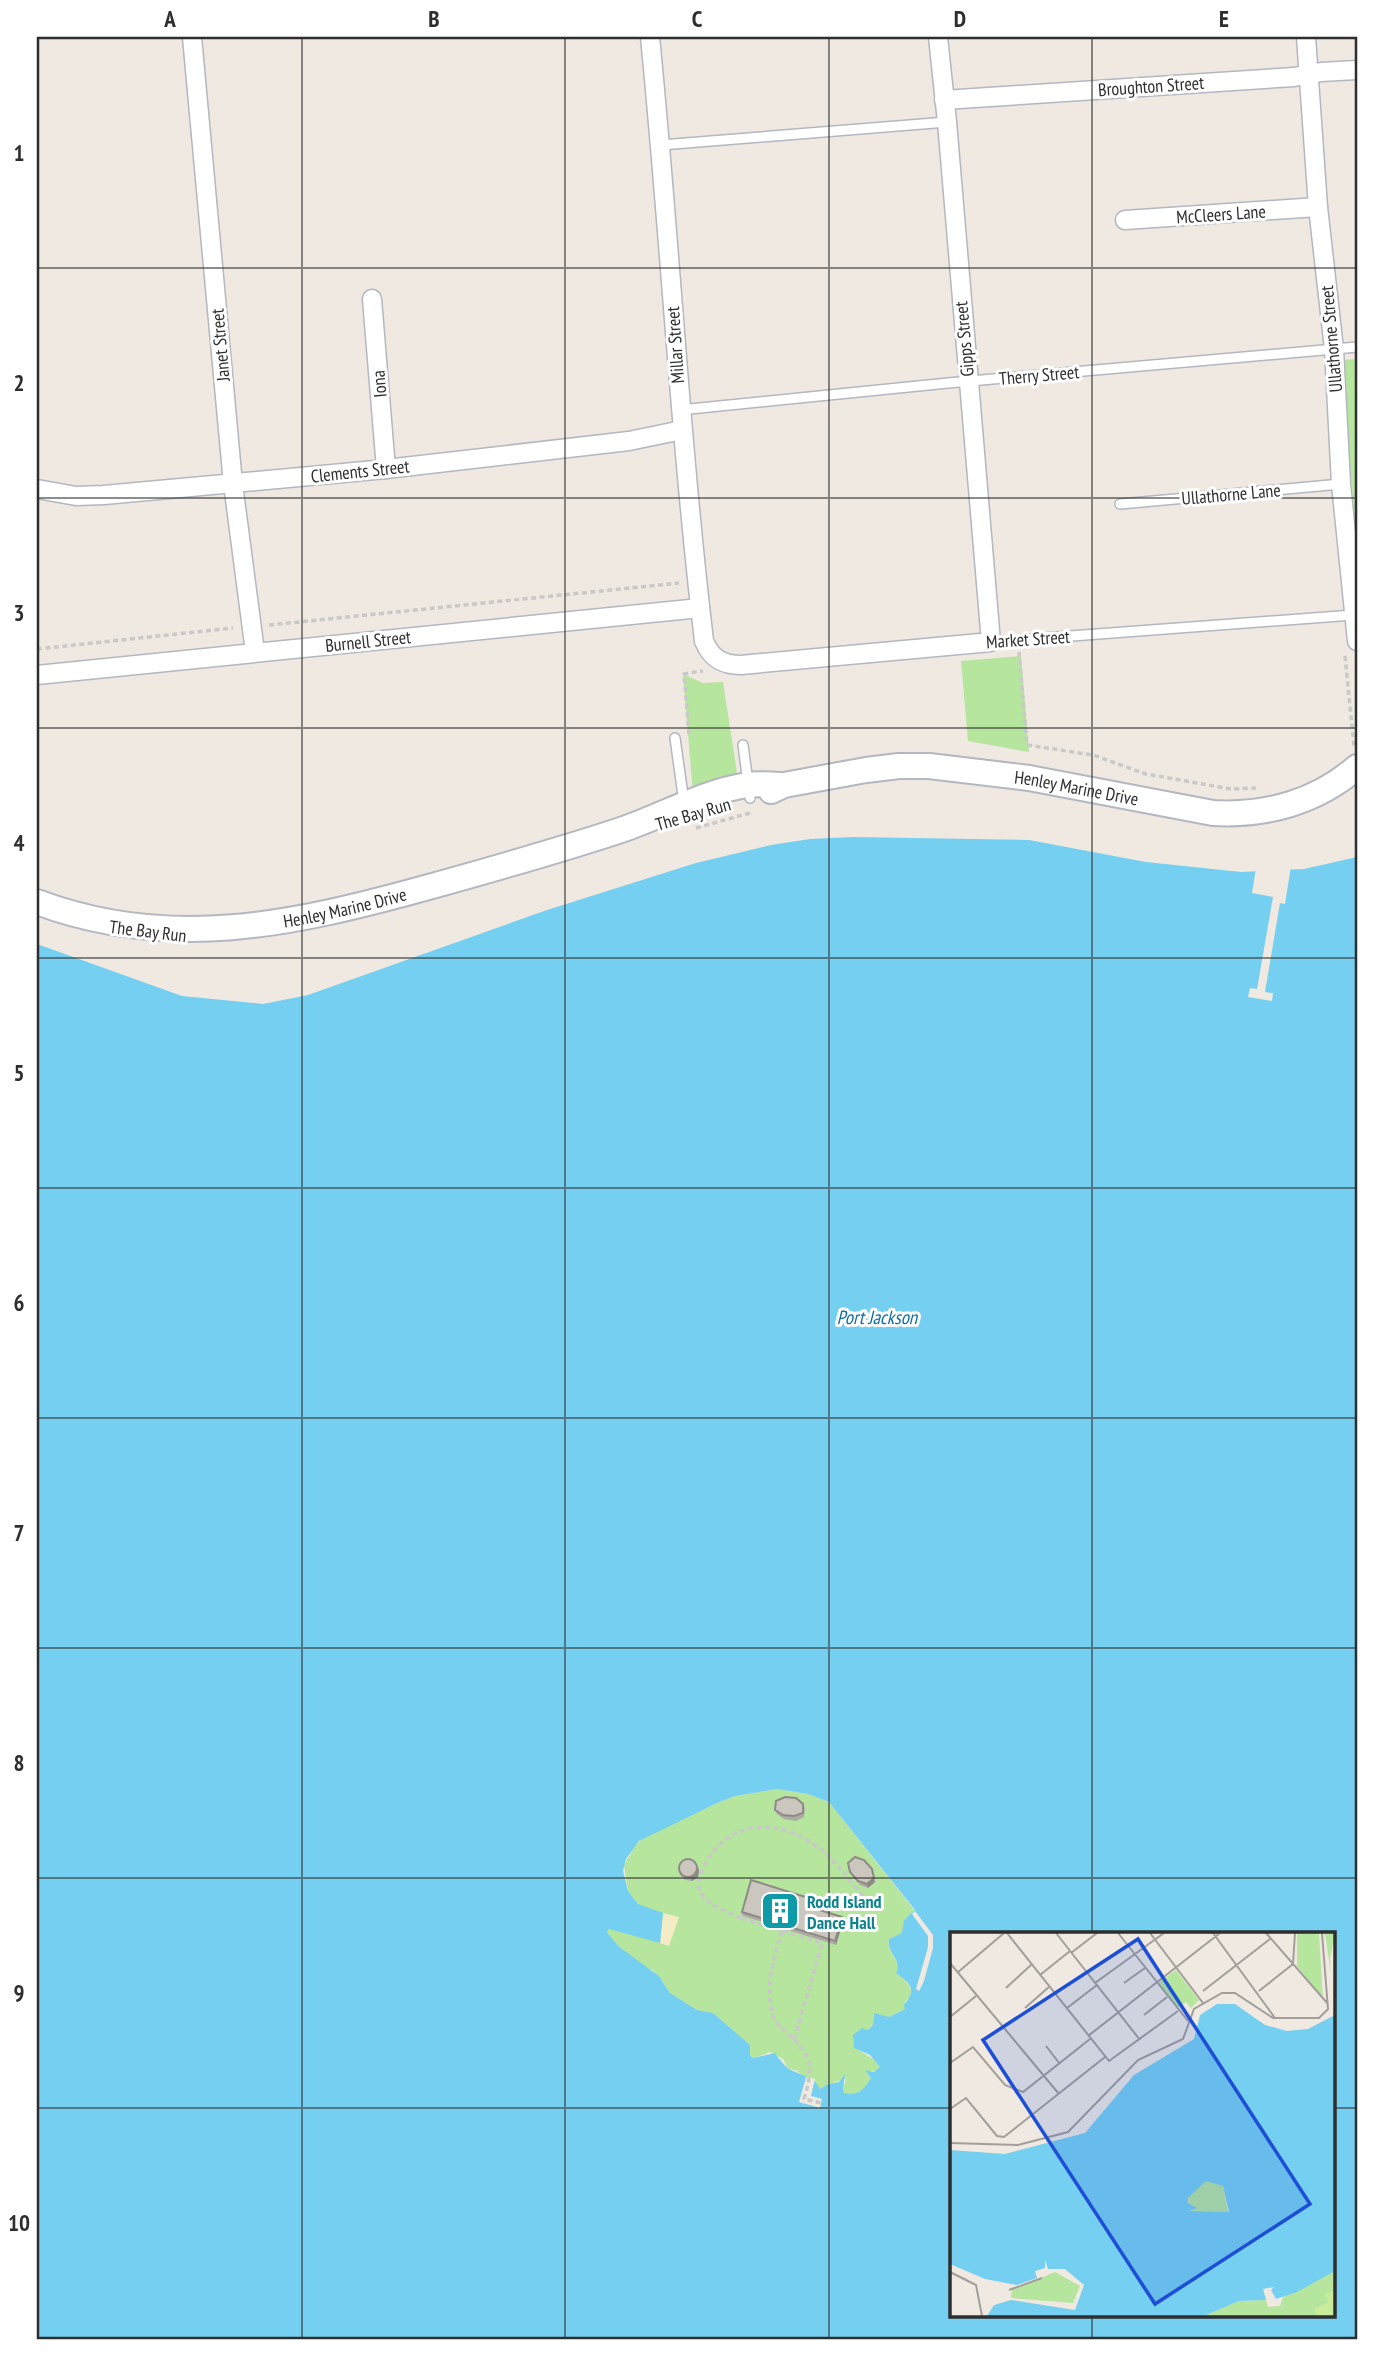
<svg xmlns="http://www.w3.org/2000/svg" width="1394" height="2376" font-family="'PT Sans Narrow',sans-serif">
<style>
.green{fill:#b6e59e}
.sand{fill:#f3ecc5}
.water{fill:#75cff0;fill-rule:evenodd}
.pier{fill:#efe9e1}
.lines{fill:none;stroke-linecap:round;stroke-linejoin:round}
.lane-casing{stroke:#b4b7c1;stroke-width:12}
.street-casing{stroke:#b4b7c1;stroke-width:21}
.secondary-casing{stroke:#b4b7c1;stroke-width:28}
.path{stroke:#c9c9c9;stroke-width:3.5;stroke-dasharray:5 3.5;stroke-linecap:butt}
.lane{stroke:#fff;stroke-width:9}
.street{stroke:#fff;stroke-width:18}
.secondary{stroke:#fff;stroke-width:24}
.wall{fill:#afaba4}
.shaded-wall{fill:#8e8b86}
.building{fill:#cbc7bf;stroke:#8e8b86;stroke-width:2}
.grid{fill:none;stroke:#2e2e2e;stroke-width:2;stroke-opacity:0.55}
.labels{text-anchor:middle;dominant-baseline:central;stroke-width:6;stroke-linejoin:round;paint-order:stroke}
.street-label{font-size:18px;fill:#2e2e2e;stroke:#fff}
.culture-label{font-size:18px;font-weight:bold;fill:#0d838f;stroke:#fff;text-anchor:start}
.water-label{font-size:19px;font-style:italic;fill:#0d6fa3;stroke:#fff}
.inset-road{fill:none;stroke:#a29e99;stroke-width:2}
.view{fill:#1d4ed8;fill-opacity:0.15;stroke:#1d4ed8;stroke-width:3.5}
.inset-edge{fill:none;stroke:#2e2e2e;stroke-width:3.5}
.neatline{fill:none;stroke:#2e2e2e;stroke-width:2.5}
.grid-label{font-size:23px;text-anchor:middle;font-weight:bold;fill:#2e2e2e}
</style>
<rect width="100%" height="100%" fill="#efe9e1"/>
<g class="green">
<path d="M1357,359V539L1340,360Z"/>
<path d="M1021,656L1029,752L968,741L961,661Z"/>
<path d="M683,674L703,683L723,682L737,773L707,790L693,794Z"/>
<path d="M777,1789L808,1794L829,1802L915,1911L904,1920L903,1933L889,1939C886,1950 897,1958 899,1969L896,1972C905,1981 919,1990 905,2002V2009L889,2017L873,2014L876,2021L867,2030L853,2035L854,2046C862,2055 873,2055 880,2067L876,2071H866L871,2078C864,2089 859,2096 844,2093L843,2089L846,2079L828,2084L820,2089L797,2071L788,2068L783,2059L770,2052L754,2058L750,2055L749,2045L713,2013L697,2010L670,1993L662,1980L652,1970L638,1963L617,1946L607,1932L609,1928L660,1942L661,1920L638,1904L628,1891L624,1865L635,1846L645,1836L717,1803L735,1796Z"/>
</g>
<path class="sand" d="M663,1913L679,1917L669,1946L660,1943Z"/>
<path class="water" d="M852,837L1029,840L1146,862L1241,872L1304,869L1357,857V2339H37V944L182,996L263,1004L308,995L547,910L696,863L771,845L810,839ZM777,1789L808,1794L829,1802L915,1910L904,1920L902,1933L889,1939C886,1953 903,1960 896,1973C911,1984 917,1989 904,2005L905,2009L889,2017L874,2013C873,2021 876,2024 867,2030L862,2028L853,2035L854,2048L870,2055L880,2067L874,2072L865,2070L871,2078C864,2089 859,2096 844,2093L843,2089L845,2074L839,2082L828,2084L820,2089C814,2077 803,2076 791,2070C787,2069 777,2056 775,2053L753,2058L750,2055V2045L713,2013L697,2010L670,1993L659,1976L618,1946L607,1932L609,1929L660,1943L663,1913L638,1904L628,1891L623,1871L626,1859L639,1841L717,1803L735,1796ZM951,1933H1333V2315H951Z"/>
<g class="pier">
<path d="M1291,866L1285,904L1280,903L1265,992L1273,993L1272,1001L1248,997L1250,988L1257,989L1273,897L1252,893L1256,868Z"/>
<path d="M915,1911L933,1935V1948L924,1981L919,1991L916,1989L928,1947V1936L912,1914Z"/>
<path d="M806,2077L815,2079L811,2096L822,2099L820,2108L799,2102Z"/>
</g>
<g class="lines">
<defs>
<g id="lane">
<path d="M661,145L947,122"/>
<path d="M680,410L948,383L1357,347"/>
<path d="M1120,504L1341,484"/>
<path d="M991,642L1353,615"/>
<path d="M675,738L686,817"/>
<path d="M743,745L750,798"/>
</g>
<g id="street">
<path d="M192,37L233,484L255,652"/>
<path d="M650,37C670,238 680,440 704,641C711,658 722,665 741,665L991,642L947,122L938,37"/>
<path d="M1306,37L1318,207L1334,349L1341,484L1357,641"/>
<path d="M944,100L1294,77L1321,72L1357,70"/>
<path d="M1125,220L1318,207"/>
<path d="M372,299L386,469"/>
<path d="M37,489L76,496L104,495L386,469L629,441L682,430"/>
<path d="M37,675L700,608"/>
</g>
<g id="secondary">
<path id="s1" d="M771,791L784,785L866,770L899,766H929L1029,778L1213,813C1266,816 1317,802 1357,767"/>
<path id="s2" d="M37,902C170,952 294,924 425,888C490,870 554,852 618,831C661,817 702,792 747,785C759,783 772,785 784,785"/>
</g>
</defs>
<use href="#lane" class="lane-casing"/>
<use href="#street" class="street-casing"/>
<use href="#secondary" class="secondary-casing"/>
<g class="path">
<path d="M269,625L679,583"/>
<path d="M37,649L233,628"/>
<path d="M1019,652L1027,745L1093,755L1146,774L1231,789L1256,788"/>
<path d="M1345,656L1354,746"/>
<path d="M689,734L684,674L703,671"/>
<path d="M696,828L750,813"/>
<path d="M743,1911L741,1918L822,1943L794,2040"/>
<path d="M741,1918C729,1913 706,1904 700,1892C695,1881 704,1865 710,1856C736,1817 785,1821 819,1848C839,1864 854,1886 870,1905"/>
<path d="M782,1931C773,1963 764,1986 774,2020C804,2051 818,2054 804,2099L821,2103"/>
</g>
<use href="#lane" class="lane"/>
<use href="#street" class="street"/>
<use href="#secondary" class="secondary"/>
</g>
<g class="wall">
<path d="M803,1804L805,1808L804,1817L796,1821L784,1819L777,1814L775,1810Z"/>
<path d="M697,1865L699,1870L698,1877L692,1881L685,1880L680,1875L679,1870Z"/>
<path d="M872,1869L875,1882L868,1888L860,1885L852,1876L850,1872Z"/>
<path d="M816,1904L815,1909L843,1922L836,1945L743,1916L742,1912Z"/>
</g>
<g class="shaded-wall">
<path d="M697,1865L699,1870L698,1877L692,1881L691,1877Z"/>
<path d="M872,1869L875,1882L868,1888L867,1884Z"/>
<path d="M842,1917L843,1922L836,1945L835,1941Z"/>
</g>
<g class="building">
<path d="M785,1797L796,1798L803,1804V1813L794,1816L783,1815L775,1810L776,1801Z"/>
<path d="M855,1857L864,1860L872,1869L874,1878L867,1884L858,1881L850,1872L848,1863Z"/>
<circle cx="688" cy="1868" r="9"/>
<path d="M751,1880L815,1900L813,1908L842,1917L835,1941L742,1912Z"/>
</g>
<path class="grid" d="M302,37V2339M565,37V2339M829,37V2339M1092,37V1933M37,268H1357M37,498H1357M37,728H1357M37,958H1357M37,1188H1357M37,1418H1357M37,1648H1357M37,1878H1357M37,2108H951M1333,2108H1357M1092,2315V2339"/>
<defs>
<symbol id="building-square" viewBox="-11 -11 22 22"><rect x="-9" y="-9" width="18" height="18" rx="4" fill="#0f9aa8" stroke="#fff"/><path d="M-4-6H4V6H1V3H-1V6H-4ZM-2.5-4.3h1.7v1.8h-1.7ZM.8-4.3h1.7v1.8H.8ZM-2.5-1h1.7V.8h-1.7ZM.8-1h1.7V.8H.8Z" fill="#fff"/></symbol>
</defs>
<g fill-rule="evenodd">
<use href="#building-square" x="758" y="1889" width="44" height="44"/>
</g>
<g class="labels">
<g class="street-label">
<text transform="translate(1151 86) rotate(-4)">Broughton Street</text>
<text transform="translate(1221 214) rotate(-4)">McCleers Lane</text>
<text transform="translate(964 339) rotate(-95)">Gipps Street</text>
<text transform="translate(1331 339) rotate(-95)">Ullathorne Street</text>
<text transform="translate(220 345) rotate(-95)">Janet Street</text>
<text transform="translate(675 345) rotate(-94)">Millar Street</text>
<text transform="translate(1039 375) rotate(-5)">Therry Street</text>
<text transform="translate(379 384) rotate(-95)">Iona</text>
<text transform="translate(360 471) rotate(-6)">Clements Street</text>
<text transform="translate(1231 494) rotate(-5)">Ullathorne Lane</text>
<text transform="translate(1028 639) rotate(-4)">Market Street</text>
<text transform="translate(368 641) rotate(-6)">Burnell Street</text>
<text stroke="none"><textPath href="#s1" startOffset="310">Henley Marine Drive</textPath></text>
<text transform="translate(693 814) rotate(-16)">The Bay Run</text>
<text stroke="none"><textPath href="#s2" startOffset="313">Henley Marine Drive</textPath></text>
<text transform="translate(148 931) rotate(7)">The Bay Run</text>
</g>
<g class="culture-label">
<text x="807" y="1901">Rodd Island<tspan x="807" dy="21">Dance Hall</tspan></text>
</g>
<g class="water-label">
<text x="877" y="1317">Port Jackson</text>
</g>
</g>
<g transform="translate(950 1932)">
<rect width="385" height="385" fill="#efe9e1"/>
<path d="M347,1H369L373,67L347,34ZM385,1L380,27L381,42L375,2ZM226,38L249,68L241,76L236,70L228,76L208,51ZM256,248L273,254L278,280L241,279L247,276L239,272L238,266ZM385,339V384H254L289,369L316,368L318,375L330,374L333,365ZM105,340L130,354L123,371L61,366L62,358Z" fill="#b6e59e"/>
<path d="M385,358V384H367L364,377L379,370L375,362Z" fill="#c9ec9a"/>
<path d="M267,72H285L315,93L337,99L358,97L385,83V339L347,360L326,367L321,358L324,355L313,357L316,368L289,369L254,384H37L44,373L61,368L125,378L134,353L115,337H98L95,328V336L85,339L87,346L67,353L35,347L0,332V218L55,222L135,201L184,143L244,107L250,83ZM256,249L273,254L279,280L240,279L247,276L238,271V266Z" fill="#75cff0" fill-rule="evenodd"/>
<path class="inset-road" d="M57,1L159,129L228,79M106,1L190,108M168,1L238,89M200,1L253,71M263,1L325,86M316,1L378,72M121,21L147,1M0,31L109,162M343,32L345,1M7,41L54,1M90,43L120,19M145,51L214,1M174,51L195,36M56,56L82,32M253,59L320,7M309,59L343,32M75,76L100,54M117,76L147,53M194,83L217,65M0,85L26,64M138,104L270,1M96,114L110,132M0,131L23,115L55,153L73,160L140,107M0,177L16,166L47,204L54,205L155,125M0,211L68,213L118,200L188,128L233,107L244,77L272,61H285L323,86H369L378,77L372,1M0,340L26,353L32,384M59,358L92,346"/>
<path class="view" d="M188,7L360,272L205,372L33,108Z"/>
<rect width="385" height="385" class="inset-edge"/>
</g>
<rect width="1394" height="2376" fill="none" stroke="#ffffff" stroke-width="77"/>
<rect x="38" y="38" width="1318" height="2300" class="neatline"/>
<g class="grid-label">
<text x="170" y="27">A</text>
<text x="434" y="27">B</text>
<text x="697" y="27">C</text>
<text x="960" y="27">D</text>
<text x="1224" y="27">E</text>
<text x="19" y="161">1</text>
<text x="19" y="391">2</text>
<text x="19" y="621">3</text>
<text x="19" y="851">4</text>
<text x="19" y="1081">5</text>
<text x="19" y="1311">6</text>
<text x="19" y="1541">7</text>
<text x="19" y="1771">8</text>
<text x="19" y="2001">9</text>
<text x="19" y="2231">10</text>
</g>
</svg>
